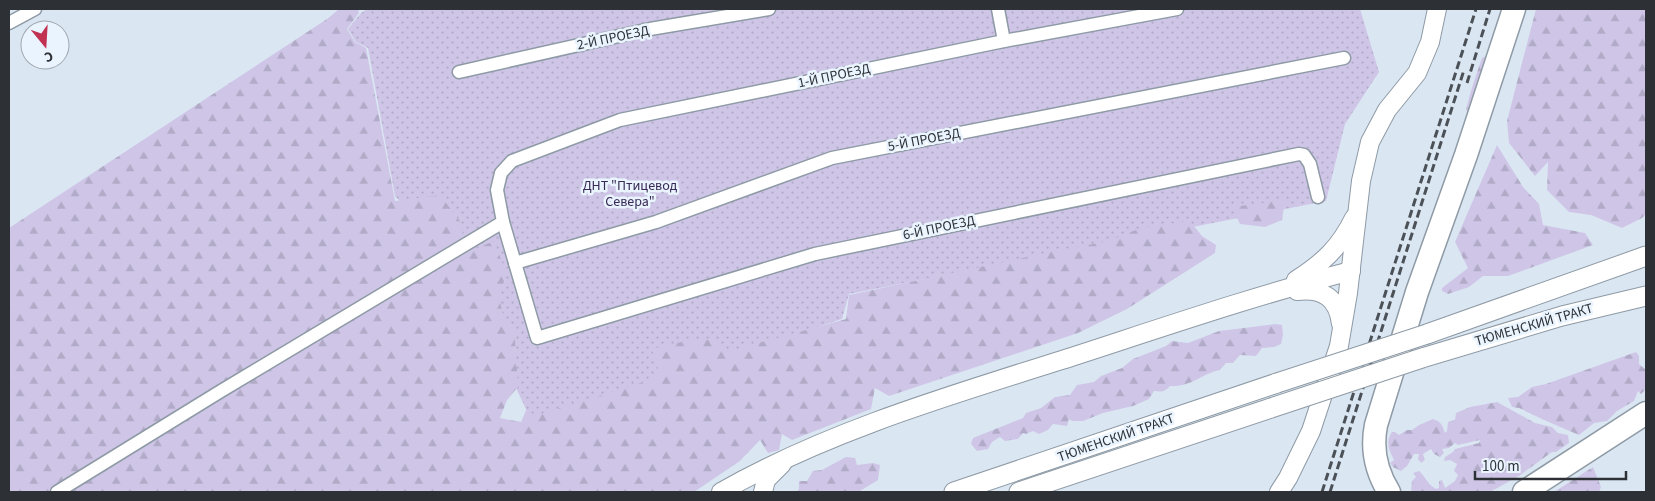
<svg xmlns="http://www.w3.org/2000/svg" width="1655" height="501" font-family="'Source Sans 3',sans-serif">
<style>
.green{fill:url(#green-dots)}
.forest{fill:url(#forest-firs)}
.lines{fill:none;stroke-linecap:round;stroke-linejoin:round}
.street-casing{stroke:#8e9aa5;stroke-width:15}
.secondary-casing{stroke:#8e9aa5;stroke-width:20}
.primary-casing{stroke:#8e9aa5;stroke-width:21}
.highway-casing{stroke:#8e9aa5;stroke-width:25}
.street{stroke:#fff;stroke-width:12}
.secondary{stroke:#fff;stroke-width:18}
.primary{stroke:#fff;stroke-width:19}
.highway{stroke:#fff;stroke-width:22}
.rail{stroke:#4b5157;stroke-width:3;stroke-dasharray:8 4;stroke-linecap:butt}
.primary-bridge-casing{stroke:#8e9aa5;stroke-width:21;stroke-linecap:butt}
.primary-bridge{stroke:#fff;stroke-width:19}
.labels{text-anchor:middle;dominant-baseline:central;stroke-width:5;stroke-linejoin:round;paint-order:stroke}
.street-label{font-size:14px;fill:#2d3136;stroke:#eaf4fe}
.park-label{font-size:14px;fill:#392956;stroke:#eaf4fe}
</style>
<defs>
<pattern id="green-dots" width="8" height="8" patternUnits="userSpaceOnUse" patternTransform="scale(1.25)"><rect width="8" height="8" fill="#cfc6e7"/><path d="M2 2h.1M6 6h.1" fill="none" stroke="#b2abc7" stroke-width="1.8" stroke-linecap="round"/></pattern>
<pattern id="forest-firs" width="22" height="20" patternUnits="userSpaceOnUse" patternTransform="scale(1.25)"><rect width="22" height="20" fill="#cfc6e7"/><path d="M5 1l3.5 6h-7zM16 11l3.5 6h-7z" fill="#b2abc7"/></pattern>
</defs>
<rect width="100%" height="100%" fill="#dae7f3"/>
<path class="green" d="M367,9H1360L1379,72L1345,124L1326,201L849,294L842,319L532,422L458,265L395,196L368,48L356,42L348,29L361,13Z"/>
<g class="forest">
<path d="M339,9H358L359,13L347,29L355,42L366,48L395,201L440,195L463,225L461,255L494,241L507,275L498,293L503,315L514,326L518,387L507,400L500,418L521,422L527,408L534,416L644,382L660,375L652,349L690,340H715L730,351L846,319L849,295L1060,250L1109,241L1141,228L1190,221L1202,236L1216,245L1215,253L1127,309L1078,333L889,396L875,388L871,409L792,440L782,434L779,450L768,453L760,440L740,461L694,492H9V228L327,19Z"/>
<path d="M1536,9H1646V214L1642,218L1622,228L1591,215L1569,212L1547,190L1548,162L1535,176L1509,143L1507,121Z"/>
<path d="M1486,56L1484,64L1469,113L1466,110C1470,92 1476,75 1482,58Z"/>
<path d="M1497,145L1523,187L1539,204L1543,225L1585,233L1593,245L1508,276H1483L1469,287L1448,294L1442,291V288L1468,268L1455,242Z"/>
<path d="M1285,200L1282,220L1265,227L1240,224L1232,207Z"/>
<path d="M1275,324L1282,325L1283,335L1281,344L1274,347L1262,348L1256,356L1240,355L1233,363H1226L1220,370C1200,374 1193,387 1170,386C1165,392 1162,392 1154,391L1149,399L1133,406L1103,413L1083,421H1072L1069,419L1067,426L1053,424L1048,430L1039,434L1033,431L1026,434L1023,433L1018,439L1005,441L1000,437L992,442L988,449L977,451L971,444L973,438L1023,418L1026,413L1041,408L1055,397L1070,395L1077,385L1094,382L1101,376L1122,368L1133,359L1166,346L1172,341L1188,343L1219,331Z"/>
<path d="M1636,352L1639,356V364L1646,370V389L1641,394L1638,391L1634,401L1617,411L1607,421L1594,423L1579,435L1544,420L1519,408L1512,407L1508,398L1518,397L1532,387L1546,384Z"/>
<path d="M1497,402L1535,423L1552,427L1558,433L1568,435L1569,443L1556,452H1552L1519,476L1490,492H1414L1411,490L1412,481L1416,477L1413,473L1419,471C1427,478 1426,483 1436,489L1439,488V481L1442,480L1445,488L1455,481L1458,475L1454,471L1457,464L1450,460L1444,461L1445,457L1453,452L1455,449L1479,443L1480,440L1458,445L1455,443L1449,448L1442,449L1444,453L1440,457L1434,454L1431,449L1423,454L1425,460L1421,463L1418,459L1419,454H1414L1407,466L1401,471L1393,467L1390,463L1394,460C1389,450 1385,442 1392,432H1395L1399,435L1407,430H1412L1419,425L1433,419C1442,422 1442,425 1445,433L1447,431L1448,422L1455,420L1456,413L1470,407Z"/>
<path d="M846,457L855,458L857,465L873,463L880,465L878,480L860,491L796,492L799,489V481H807L813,471L822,470Z"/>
<path d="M1593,467L1601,487L1599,492H1554Z"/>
</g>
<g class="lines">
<defs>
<g id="street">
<path d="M998,9L1004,41"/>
<path d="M1177,9L1004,41L620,120L512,161L501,173L497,190L503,222L537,338L815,254L1299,154L1304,155L1310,164L1318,197"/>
<path d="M9,23L35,9"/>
<path d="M459,72L650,29L769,9"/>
<path d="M515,263L656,222L832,158L1344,58"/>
<path d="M57,492L221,391L503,222"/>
</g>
<g id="secondary">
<path d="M1296,280C1323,263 1340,247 1354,218"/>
<path d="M1297,291C1323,288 1338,298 1341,324"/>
<path d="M721,492C826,432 948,396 1062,360C1158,329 1253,296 1351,271"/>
<path d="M763,492L766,480L782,464"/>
<path d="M1279,492L1288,478L1311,431L1339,346L1348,293L1361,181L1370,142L1387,110L1417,73L1430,42L1437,9"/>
</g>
<g id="primary">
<path d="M1427,334L1646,256"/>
<path d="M1422,358L1562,316L1646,296"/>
<path d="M954,492L1277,383"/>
<path d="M1019,492L1271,408"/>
</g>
<g id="highway">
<path d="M1389,492C1376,471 1371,450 1376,425L1417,292L1466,155L1514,9"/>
<path d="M1524,492L1646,413"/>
</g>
</defs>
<use href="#street" class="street-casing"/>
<use href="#secondary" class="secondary-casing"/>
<use href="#primary" class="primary-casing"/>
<use href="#highway" class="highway-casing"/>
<use href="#street" class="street"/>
<use href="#secondary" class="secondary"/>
<use href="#primary" class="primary"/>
<use href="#highway" class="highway"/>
<g class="rail">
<path d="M1467,83L1490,9"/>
<path d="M1322,492L1476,9"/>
<path d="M1330,492L1464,70"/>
</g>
<defs>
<g id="primary-bridge">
<path d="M1277,383L1427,334"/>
<path d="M1271,408L1422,358"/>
</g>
</defs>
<use href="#primary-bridge" class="primary-bridge-casing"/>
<use href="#primary-bridge" class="primary-bridge"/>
</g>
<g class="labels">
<g class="street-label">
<text transform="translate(613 38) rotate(-12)">2-Й ПРОЕЗД</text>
<text transform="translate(834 76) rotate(-12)">1-Й ПРОЕЗД</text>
<text transform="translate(924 140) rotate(-11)">5-Й ПРОЕЗД</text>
<text transform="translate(939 228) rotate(-12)">6-Й ПРОЕЗД</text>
<text transform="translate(1534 325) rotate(-16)">ТЮМЕНСКИЙ ТРАКТ</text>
<text transform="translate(1116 438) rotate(-19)">ТЮМЕНСКИЙ ТРАКТ</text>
</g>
<g class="park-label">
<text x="630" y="186">ДНТ "Птицевод<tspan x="630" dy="16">Севера"</tspan></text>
</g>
</g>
<rect width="1655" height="501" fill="none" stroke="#2d3136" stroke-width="20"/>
<g transform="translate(45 45) rotate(162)"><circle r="24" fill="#eaf4fe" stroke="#9ea6ae"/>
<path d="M0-4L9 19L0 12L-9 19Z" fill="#c13151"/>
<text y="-8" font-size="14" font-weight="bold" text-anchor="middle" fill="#2d3136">С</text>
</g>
<path d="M1475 471v8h151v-8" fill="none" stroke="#2d3136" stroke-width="2.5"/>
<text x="1482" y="471" font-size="15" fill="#2d3136" stroke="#eaf4fe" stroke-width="4" paint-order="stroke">100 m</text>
</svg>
